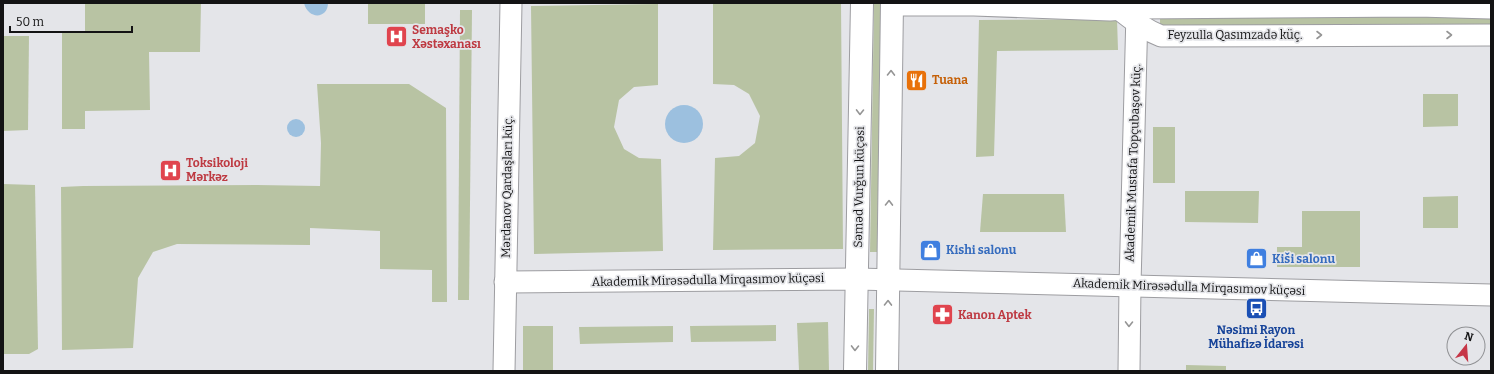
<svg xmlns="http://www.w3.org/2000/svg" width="1494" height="374" font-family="Bitter,serif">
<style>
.green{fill:#b8c3a3}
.water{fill:#9cc0df}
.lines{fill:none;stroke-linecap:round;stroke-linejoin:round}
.minor-casing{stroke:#9d9da1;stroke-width:23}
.major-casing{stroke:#9d9da1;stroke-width:24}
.minor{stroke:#fff;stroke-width:21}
.major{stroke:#fff;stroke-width:22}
.oneway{stroke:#959595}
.labels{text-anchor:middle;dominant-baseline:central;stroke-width:3.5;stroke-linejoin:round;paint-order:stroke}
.health-label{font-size:12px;font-weight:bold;fill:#be3a42;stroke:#e4e5e9;text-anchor:start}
.street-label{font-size:12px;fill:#131314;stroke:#e4e5e9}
.food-label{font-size:12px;font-weight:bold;fill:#c56008;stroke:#e4e5e9;text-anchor:start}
.shop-label{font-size:12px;font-weight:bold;fill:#366cbe;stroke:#e4e5e9;text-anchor:start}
.transit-label{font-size:12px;font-weight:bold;fill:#164399;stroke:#e4e5e9}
</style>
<rect width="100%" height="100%" fill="#e4e5e9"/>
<g class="green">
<path d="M85,3H201L200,52H149L150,110L85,111V129H62V32H85Z"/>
<rect x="368" y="3" width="57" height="21"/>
<path d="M713,3H841L843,249L713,250L715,158L739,156L755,143L760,116L749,94L734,85L713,84Z"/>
<path d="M874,3H881L877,252H870Z"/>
<path d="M658,4V85L634,87L619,100L614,127L624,149L639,158L661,159L663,251L534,254L531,6Z"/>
<path d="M460,10H472L469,300H458Z"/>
<path d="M1491,15V28H1160V16Z"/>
<path d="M1117,19L1118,50L997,51L994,156L976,157L979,20Z"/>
<path d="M3,36H29L28,130L3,131Z"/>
<path d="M317,84H409L446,108L447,302H432V270L380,269V231L310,228V245L177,244L153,252L138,278L133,348L62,350L61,187L83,186L257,185L320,186L321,143Z"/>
<path d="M1423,94H1458V126L1423,127Z"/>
<rect x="1153" y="127" width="22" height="56"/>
<path d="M3,184L35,185L38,349L29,354H3Z"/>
<path d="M1185,191H1259L1258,223L1185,222Z"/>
<path d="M983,194H1064L1066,232H980Z"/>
<path d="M1458,196V228H1423V197Z"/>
<path d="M1302,211H1360V267H1277V247H1302Z"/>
<path d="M869,309H874L873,371H868Z"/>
<path d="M828,322L829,371H799L797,323Z"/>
<path d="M776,325V341L691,342L690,326Z"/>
<rect x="523" y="326" width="30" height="45"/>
<path d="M673,326V342L580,344L579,327Z"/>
<path d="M1186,365L1226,366V371H1186Z"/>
</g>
<g class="water">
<path d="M304,3H328C328,19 308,20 304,3Z"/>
<circle cx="684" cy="124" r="19"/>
<circle cx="296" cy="128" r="9"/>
</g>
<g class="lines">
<defs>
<g id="minor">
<path d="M892,5H974L1110,10L1137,8L1418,6L1491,8"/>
<path d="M1120,10C1133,20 1145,30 1161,36L1491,35"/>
<path d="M505,282L857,279L1491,295"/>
<path d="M504,371L511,3"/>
<path d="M1129,371L1130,285L1137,12"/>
</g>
<g id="major">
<path d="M855,371L862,3"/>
<path d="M887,371L892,3"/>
</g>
</defs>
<use href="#minor" class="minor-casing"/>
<use href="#major" class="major-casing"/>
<use href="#minor" class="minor"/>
<use href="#major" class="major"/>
</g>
<defs><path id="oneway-chevron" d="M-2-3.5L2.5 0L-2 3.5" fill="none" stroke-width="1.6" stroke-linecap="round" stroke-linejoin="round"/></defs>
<g class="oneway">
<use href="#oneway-chevron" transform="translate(1319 35)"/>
<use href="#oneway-chevron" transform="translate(1449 35)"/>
<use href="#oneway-chevron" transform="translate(891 73) rotate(-89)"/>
<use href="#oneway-chevron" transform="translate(860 112) rotate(91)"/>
<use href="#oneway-chevron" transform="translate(889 203) rotate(-89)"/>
<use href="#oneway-chevron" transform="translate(888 303) rotate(-89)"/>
<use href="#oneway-chevron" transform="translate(1129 324) rotate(91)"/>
<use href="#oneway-chevron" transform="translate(855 348) rotate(91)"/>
</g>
<defs>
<symbol id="hospital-square" viewBox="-11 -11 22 22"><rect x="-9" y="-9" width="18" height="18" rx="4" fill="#e0444e" stroke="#e4e5e9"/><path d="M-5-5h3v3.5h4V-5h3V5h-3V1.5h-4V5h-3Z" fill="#fff"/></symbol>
<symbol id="restaurant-square" viewBox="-11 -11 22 22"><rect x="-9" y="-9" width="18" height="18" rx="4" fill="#e8710a" stroke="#e4e5e9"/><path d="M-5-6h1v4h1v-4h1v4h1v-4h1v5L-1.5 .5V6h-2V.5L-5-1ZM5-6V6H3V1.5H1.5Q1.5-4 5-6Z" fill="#fff"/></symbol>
<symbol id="shop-square" viewBox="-11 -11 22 22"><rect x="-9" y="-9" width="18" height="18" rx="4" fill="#3f7fe0" stroke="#e4e5e9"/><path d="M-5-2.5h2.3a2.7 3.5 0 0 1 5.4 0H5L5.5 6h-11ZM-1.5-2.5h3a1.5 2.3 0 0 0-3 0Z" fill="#fff"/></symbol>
<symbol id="bus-square" viewBox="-11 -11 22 22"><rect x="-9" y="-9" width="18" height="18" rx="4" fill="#1a4fb4" stroke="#e4e5e9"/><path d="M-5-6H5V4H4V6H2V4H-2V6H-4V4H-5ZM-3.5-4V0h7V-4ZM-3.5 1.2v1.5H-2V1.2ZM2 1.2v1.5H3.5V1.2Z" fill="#fff"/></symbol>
<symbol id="pharmacy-square" viewBox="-11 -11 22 22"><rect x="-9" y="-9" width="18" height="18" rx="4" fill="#e0444e" stroke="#e4e5e9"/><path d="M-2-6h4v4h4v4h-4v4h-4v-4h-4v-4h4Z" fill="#fff"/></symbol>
</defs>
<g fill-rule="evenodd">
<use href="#hospital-square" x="384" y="24" width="25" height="25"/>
<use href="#restaurant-square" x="904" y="68" width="25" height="25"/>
<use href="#hospital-square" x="158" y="158" width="25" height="25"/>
<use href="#shop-square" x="918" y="238" width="25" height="25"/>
<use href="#shop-square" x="1244" y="246" width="25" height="25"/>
<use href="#bus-square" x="1244" y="296" width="25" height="25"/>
<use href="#pharmacy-square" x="930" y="302" width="25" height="25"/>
</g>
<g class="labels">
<g class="health-label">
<text x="412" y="30">Semaşko<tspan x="412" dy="14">Xəstəxanası</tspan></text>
<text x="186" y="163">Toksikoloji<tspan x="186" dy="14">Mərkəz</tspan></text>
<text x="958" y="315">Kanon Aptek</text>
</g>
<g class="street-label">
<text x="1235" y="35">Feyzulla Qasımzadə küç.</text>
<text transform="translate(1133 163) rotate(-88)">Akademik Mustafa Topçubaşov küç.</text>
<text transform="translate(507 187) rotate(-89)">Mərdanov Qardaşları küç.</text>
<text transform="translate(859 187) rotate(-89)">Səməd Vurğun küçəsi</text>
<text transform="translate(708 280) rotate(-1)">Akademik Mirəsədulla Mirqasımov küçəsi</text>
<text transform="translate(1189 287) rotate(2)">Akademik Mirəsədulla Mirqasımov küçəsi</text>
</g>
<g class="food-label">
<text x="932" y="80">Tuana</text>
</g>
<g class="shop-label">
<text x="946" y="250">Kishi salonu</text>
<text x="1272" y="259">Kiši salonu</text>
</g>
<g class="transit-label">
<text x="1256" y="330">Nəsimi Rayon<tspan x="1256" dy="14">Mühafizə İdarəsi</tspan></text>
</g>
</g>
<rect width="1494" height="374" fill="none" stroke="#131314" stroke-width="8"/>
<g transform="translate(1466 346) rotate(17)"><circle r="19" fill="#e4e5e9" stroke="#909194"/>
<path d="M0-3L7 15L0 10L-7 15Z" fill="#c63647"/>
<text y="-6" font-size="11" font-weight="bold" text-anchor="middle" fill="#131314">N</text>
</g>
<path d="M10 26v6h122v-6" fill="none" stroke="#131314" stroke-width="2"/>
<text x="16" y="26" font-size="12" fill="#131314" stroke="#e4e5e9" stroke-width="3" paint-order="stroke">50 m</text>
</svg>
